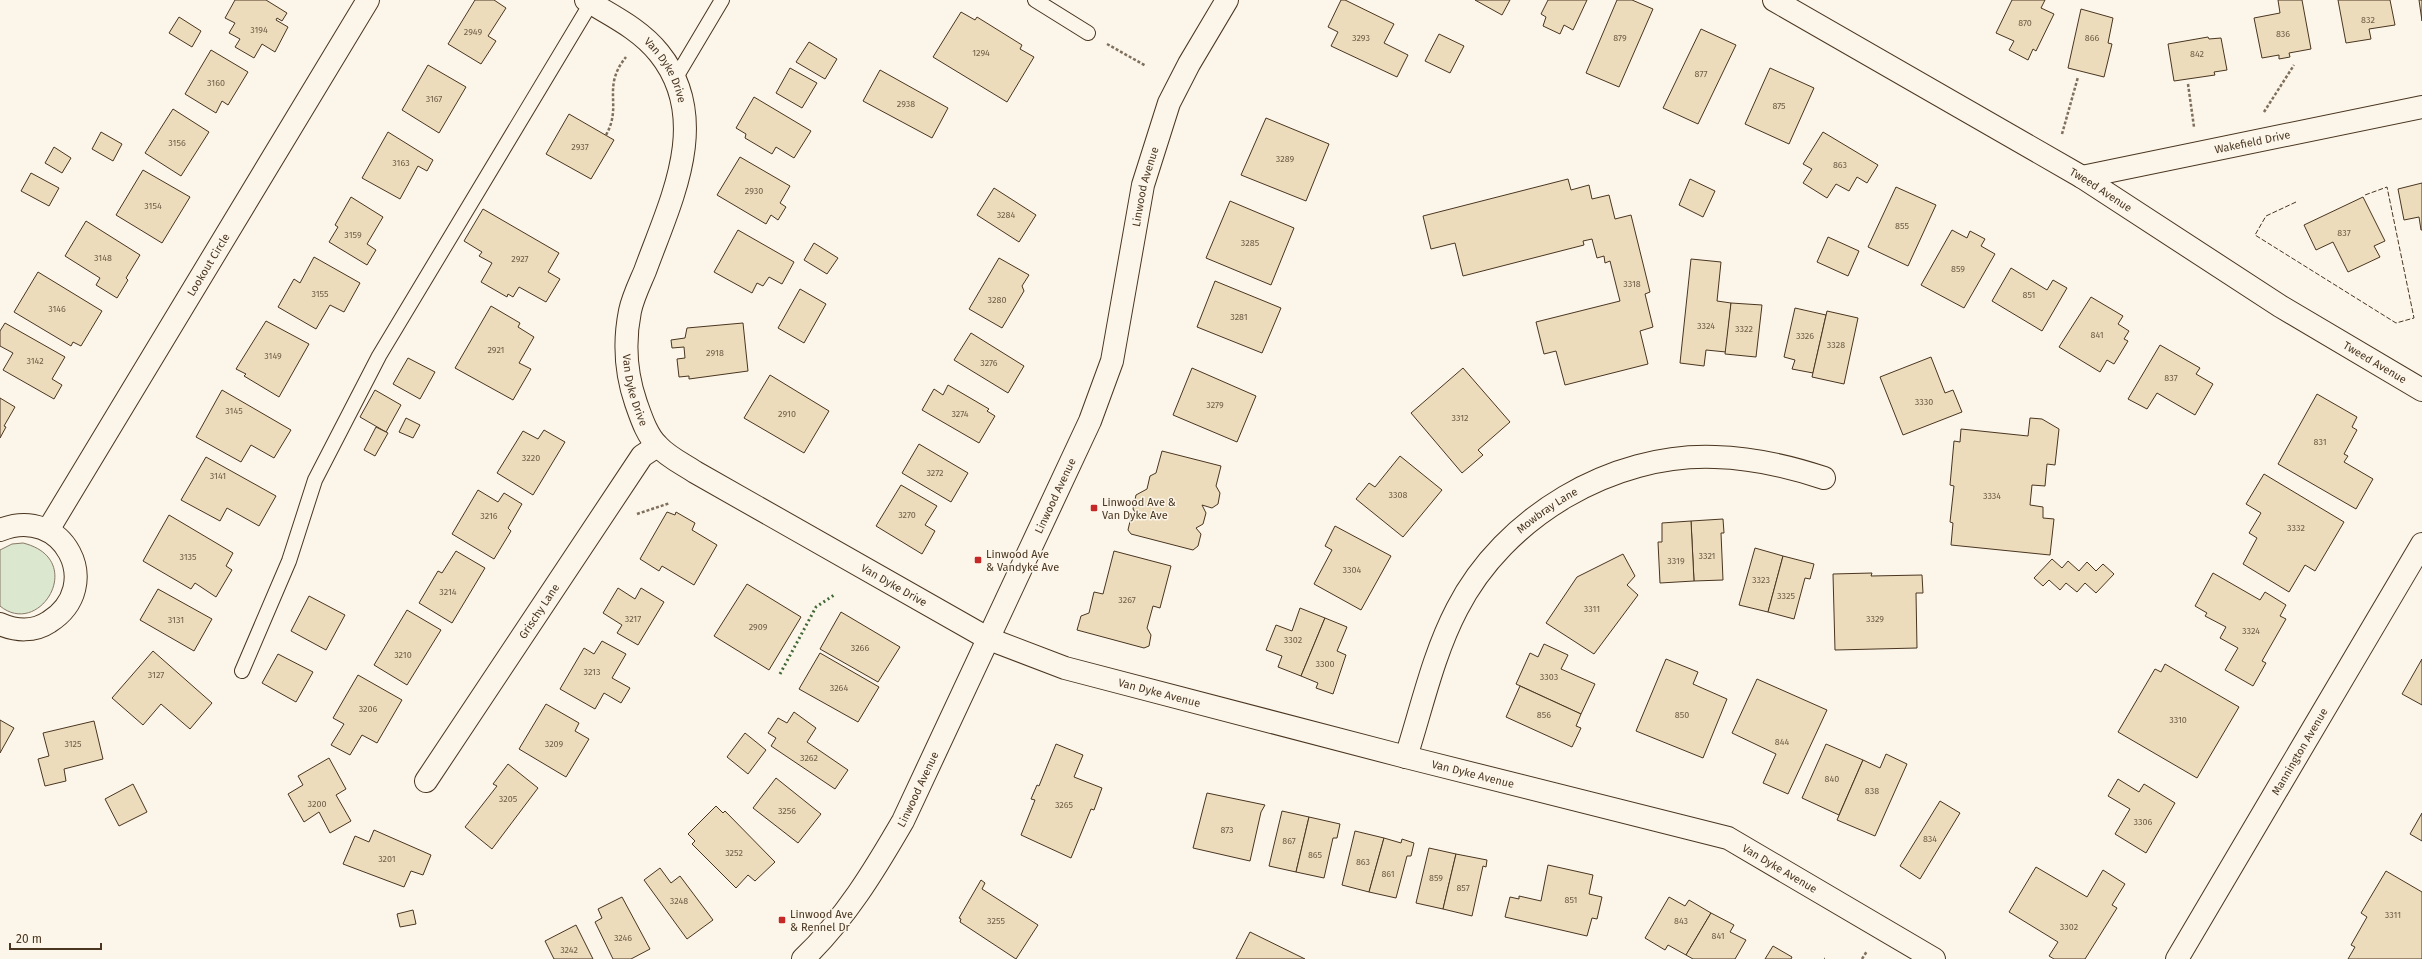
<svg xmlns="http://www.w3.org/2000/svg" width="2422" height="959" font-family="'Fira Sans',sans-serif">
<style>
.green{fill:#dce7d0;stroke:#887966}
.building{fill:#ecdcbc;stroke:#4a3520}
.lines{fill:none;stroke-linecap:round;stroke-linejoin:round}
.service-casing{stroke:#4a3520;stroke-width:16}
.minor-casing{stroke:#4a3520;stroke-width:24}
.secondary-casing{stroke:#4a3520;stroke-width:24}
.path{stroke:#7f6f5c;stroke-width:2.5;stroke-dasharray:3 2;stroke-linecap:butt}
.service{stroke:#fbf6e9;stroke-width:14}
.minor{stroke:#fbf6e9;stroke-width:22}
.secondary{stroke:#fbf6e9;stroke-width:22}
.hedge{stroke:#436837;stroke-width:3;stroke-dasharray:2 3;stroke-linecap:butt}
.fence{stroke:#4a3520;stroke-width:1;stroke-dasharray:5 2;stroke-linecap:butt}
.poi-dot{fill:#c62828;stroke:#fbf6e9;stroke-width:1.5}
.labels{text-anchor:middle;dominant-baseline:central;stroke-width:3;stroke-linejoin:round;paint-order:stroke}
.number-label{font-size:9px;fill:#725f47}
.street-label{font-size:11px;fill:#4a3520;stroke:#fbf6e9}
.poi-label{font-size:11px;fill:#4a3520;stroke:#fbf6e9;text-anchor:start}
</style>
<rect width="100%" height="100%" fill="#fbf6e9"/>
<path class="green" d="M23,543C88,559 40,639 0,606V550L12,544Z"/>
<g class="building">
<path d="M235,0H266L287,13L282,21L277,18L276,20L288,27L275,52L262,44L254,58L235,47L240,39L229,33L235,23L225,18Z"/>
<path d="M475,0H494L506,8L488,36L496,41L481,64L448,44Z"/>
<path d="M1341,0H1345L1394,24L1384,43L1408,55L1397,77L1331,46L1338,32L1328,27Z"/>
<path d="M1475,0H1510L1502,15Z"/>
<path d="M1548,0H1587L1573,30L1564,25L1560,34L1543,26L1546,17L1541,14Z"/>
<path d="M1617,0H1632L1653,9L1619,87L1586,73Z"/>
<path d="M2012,0H2045L2041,8L2054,14L2036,51L2033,49L2028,60L2009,50L2014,41L1996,33Z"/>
<path d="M2278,0H2302L2311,49L2289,53L2290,57L2279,59V55L2262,58L2254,18L2280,13Z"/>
<path d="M2338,0H2390L2395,25L2369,29L2371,39L2346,43Z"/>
<path d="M2419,0H2422V21Z"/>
<path d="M2081,9L2113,18L2108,43L2112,44L2104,77L2068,68Z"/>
<path d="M961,12L975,20L977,17L1022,45L1020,49L1034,57L1007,102L933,57Z"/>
<path d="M179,17L201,31L192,47L169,33Z"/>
<path d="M1701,29L1736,45L1698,124L1663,108Z"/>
<path d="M1439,34L1464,46L1450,73L1425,61Z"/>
<path d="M2208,37L2209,39L2221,38L2227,70L2214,72L2215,75L2174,81L2168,44Z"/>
<path d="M809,42L837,59L825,79L796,62Z"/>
<path d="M211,50L248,72L228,105L222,101L216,113L185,94Z"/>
<path d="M428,65L466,87L439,133L402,110Z"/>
<path d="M790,68L817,83L802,108L776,93Z"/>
<path d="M1770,68L1814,88L1789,144L1745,124Z"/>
<path d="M880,70L948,108L932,138L863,101Z"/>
<path d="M754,97L811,131L794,158L776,147L772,154L745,138L746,134L736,128Z"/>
<path d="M173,109L209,132L181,176L145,153Z"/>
<path d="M569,114L614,140L591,179L546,154Z"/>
<path d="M1266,118L1329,144L1306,201L1241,175Z"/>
<path d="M101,132L122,144L113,161L92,149Z"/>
<path d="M388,132L433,160L427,171L418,166L400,199L362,178Z"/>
<path d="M1823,132L1878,165L1867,183L1857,177L1849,191L1836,184L1827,198L1803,183L1812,169L1803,164Z"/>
<path d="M54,147L71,158L62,173L45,163Z"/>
<path d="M740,157L790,186L780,203L786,207L778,220L771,215L766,224L717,195Z"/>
<path d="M143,170L190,197L162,243L116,215Z"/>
<path d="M31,173L59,188L49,206L21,191Z"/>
<path d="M1568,179L1571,190L1589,185L1592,199L1609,195L1615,219L1631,215L1650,292L1645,294L1653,327L1640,331L1648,364L1565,385L1556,351L1544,354L1536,322L1620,301L1610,261L1605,263L1604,256L1597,258L1592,239L1583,241L1584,245L1463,276L1455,243L1431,249L1423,216Z"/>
<path d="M1690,179L1715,191L1703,217L1679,205Z"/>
<path d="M2422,183V230H2421L2419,217L2404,220L2398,189Z"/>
<path d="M1896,187L1936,205L1908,266L1868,247Z"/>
<path d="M994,188L1036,215L1019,242L977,215Z"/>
<path d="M351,197L383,217L367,244L376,250L367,265L329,242L338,227L335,225Z"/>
<path d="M2363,197L2385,241L2374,246L2380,257L2348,272L2333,242L2316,250L2304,225Z"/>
<path d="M1230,201L1294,228L1271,285L1206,258Z"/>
<path d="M483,209L559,253L548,272L560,279L546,302L519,287L513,297L508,294L507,297L481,282L492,263L479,256L482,252L464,241Z"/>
<path d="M86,221L140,255L126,278L128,280L117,298L96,285L100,278L65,256Z"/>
<path d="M738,230L794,262L782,284L769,277L763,286L757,283L752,293L714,272Z"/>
<path d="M1952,230L1967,238L1970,231L1985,239L1981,246L1995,254L1964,308L1921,285Z"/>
<path d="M1828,237L1859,251L1848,276L1817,262Z"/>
<path d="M814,243L838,258L827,274L804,260Z"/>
<path d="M314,257L360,283L344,312L330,305L316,329L278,307L294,279L300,283Z"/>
<path d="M999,258L1029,275L1022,286L1024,291L1002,328L969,309Z"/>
<path d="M1691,259L1721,262L1717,301L1731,303L1726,352L1706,350L1704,366L1680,363Z"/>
<path d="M2011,268L2047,290L2053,280L2067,288L2042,331L1992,301Z"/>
<path d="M38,272L102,311L81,346L73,342L71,346L14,312Z"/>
<path d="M1215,281L1281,308L1262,353L1197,327Z"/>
<path d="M800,289L826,304L804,343L778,328Z"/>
<path d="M2091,297L2123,316L2118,324L2129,331L2124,339L2128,341L2114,364L2107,360L2100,372L2059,347Z"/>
<path d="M1731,303L1762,305L1756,357L1725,354Z"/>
<path d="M491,306L520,323L518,327L534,337L519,363L531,369L513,400L455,368Z"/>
<path d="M1795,308L1826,315L1813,373L1792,369L1795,360L1784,357Z"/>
<path d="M1827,311L1858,318L1844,384L1812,377Z"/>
<path d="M266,321L309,344L279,397L244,376L246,374L236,369Z"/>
<path d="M5,323L65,357L52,379L62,385L54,399L3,370L13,353L0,346V331Z"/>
<path d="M743,323L748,371L689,379V376L679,377L677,359L685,358L684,347L672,348L671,340L685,338L687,328Z"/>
<path d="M971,333L1024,366L1008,393L954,360Z"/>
<path d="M2160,345L2200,368L2196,374L2213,384L2195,415L2157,393L2147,409L2128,399Z"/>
<path d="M1931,357L1945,393L1953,390L1962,412L1903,435L1880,377Z"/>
<path d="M408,358L435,372L420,399L393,384Z"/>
<path d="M1192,368L1256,396L1237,442L1173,415Z"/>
<path d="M1463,368L1510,422L1478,450L1483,455L1462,473L1411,413Z"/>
<path d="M770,375L829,411L804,453L744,418Z"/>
<path d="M948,385L989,409L987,411L995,416L979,443L922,410L934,389L943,395Z"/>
<path d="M222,390L291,430L274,458L251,445L241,462L196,437Z"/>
<path d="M375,390L401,405L386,432L360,417Z"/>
<path d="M2317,394L2357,417L2352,427L2357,430L2344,454L2348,456L2344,462L2373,479L2356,509L2278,464Z"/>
<path d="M0,398L15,407L4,426L6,427L0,438Z"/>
<path d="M406,418L420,425L413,438L399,432Z"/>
<path d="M2030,418L2042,419L2059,429L2055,465L2047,464L2045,486L2032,485L2030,505L2043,507V518L2054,519L2050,555L1951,545L1953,523L1950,522L1954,486L1950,485L1954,441L1960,442L1961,429L2028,436Z"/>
<path d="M376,427L388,433L375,456L364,450Z"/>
<path d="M544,430L565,442L533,495L497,473L523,431L538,439Z"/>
<path d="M919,444L968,473L951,502L902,473Z"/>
<path d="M1162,451L1221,466L1216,486L1220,493L1218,504L1212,508L1202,505L1206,513L1203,524L1196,528L1201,534L1198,546L1193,550L1131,534L1128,530L1131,517L1136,514L1133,509L1136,495L1147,489L1150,476L1156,473Z"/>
<path d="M1400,456L1442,490L1403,537L1356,499L1369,483L1375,487Z"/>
<path d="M206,457L276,496L259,526L227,508L220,521L181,500Z"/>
<path d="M2264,474L2344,522L2315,571L2305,565L2289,592L2243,564L2257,538L2249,533L2261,513L2246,504Z"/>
<path d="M901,485L937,506L925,525L935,531L922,554L876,526Z"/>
<path d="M478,490L498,502L504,493L522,504L508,528L511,531L494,559L452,534Z"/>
<path d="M667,512L675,515L676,512L695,523L692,530L717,545L694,585L662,566L659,571L640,559Z"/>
<path d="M169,515L233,553L226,566L232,570L216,597L195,583L191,589L143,561Z"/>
<path d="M1723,519L1724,533H1721L1723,580L1694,581L1691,521Z"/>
<path d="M1691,521L1694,581L1660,583L1658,542H1662V523Z"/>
<path d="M1335,526L1391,556L1361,610L1314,584L1332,550L1325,546Z"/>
<path d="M1755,548L1783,556L1768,612L1739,605Z"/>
<path d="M456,551L485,568L452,623L419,603L438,571L442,573Z"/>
<path d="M1114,551L1171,566L1160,608L1153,606L1147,628L1151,635L1149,646L1144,648L1077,630L1081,616L1089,613L1094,592L1103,594Z"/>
<path d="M1623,554L1635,576L1627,585L1638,595L1594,654L1546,623L1577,577Z"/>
<path d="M1783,556L1814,564L1810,579L1805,578L1794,619L1768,612Z"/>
<path d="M2052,559L2062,568L2068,561L2079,571L2087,562L2096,571L2103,564L2114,574L2096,593L2085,583L2077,592L2066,583L2060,590L2049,580L2043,586L2034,578Z"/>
<path d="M1872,573L1871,576L1922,575L1923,593H1916L1917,648L1835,650L1833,574Z"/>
<path d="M2213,573L2260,600L2265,592L2286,605L2280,616L2286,619L2262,661L2266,663L2253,686L2225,670L2238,648L2220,638L2226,627L2205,616L2207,613L2195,606Z"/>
<path d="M747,584L801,617L769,670L714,636Z"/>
<path d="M618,588L635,599L641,588L664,602L638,645L617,633L622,625L603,613Z"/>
<path d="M158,589L212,619L194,651L140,620Z"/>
<path d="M309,596L345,615L326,650L291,631Z"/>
<path d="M1300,608L1325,618L1301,676L1278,667L1282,656L1266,650L1276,625L1292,631Z"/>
<path d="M407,610L441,630L407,685L374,665Z"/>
<path d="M841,612L900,647L878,682L820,649Z"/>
<path d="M1325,618L1347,627L1337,651L1346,655L1333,694L1316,688L1318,683L1301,676Z"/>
<path d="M602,641L626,654L612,678L630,688L621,703L604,693L595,709L560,689L584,648L594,654Z"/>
<path d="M1544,644L1568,655L1561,669L1595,684L1581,714L1516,684L1530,653L1538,657Z"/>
<path d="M153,651L212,703L190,729L161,704L143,725L112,698Z"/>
<path d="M820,653L879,687L858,722L799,689Z"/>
<path d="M278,654L313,672L296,702L262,683Z"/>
<path d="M1666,659L1698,672L1693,684L1727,699L1703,758L1636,731Z"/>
<path d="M2422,659V705L2402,694Z"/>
<path d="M2165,664L2239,707L2197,778L2118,732L2155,669L2161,672Z"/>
<path d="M358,675L402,700L377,743L362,735L350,755L331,745L344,724L333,718Z"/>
<path d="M1757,679L1827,710L1788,794L1763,783L1776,754L1732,733Z"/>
<path d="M1520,686L1581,714L1576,726L1581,728L1572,747L1506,717Z"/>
<path d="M546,704L579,723L575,731L589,739L566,777L519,749Z"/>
<path d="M794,712L816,728L807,742L848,770L835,789L771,746L776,738L768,733L778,718L787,723Z"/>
<path d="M0,720L14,728L0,753Z"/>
<path d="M94,721L103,759L64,769L66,781L45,786L38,759L49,756L43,733Z"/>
<path d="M745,733L766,750L748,774L727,757Z"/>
<path d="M1056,744L1083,755L1074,777L1102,788L1094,810L1091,809L1071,858L1021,835L1035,800L1031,799L1037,785L1039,786Z"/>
<path d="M1826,744L1863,760L1839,815L1802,798Z"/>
<path d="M1886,754L1907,764L1875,836L1837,820L1863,760L1880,768Z"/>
<path d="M329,758L346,789L336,795L351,821L330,833L319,812L304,822L288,794L303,785L298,776Z"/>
<path d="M508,764L538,788L492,849L465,827L497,786L493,784Z"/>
<path d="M776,778L821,814L798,843L753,808Z"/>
<path d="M2118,779L2139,792L2144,784L2175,803L2146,853L2115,834L2130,809L2108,796Z"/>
<path d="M133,784L147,812L119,826L105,799Z"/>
<path d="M1207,793L1265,805L1261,812L1250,861L1193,848Z"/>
<path d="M1940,801L1960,813L1920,879L1900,866Z"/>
<path d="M716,806L723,813L725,811L775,862L755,881L748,875L736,888L692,844L695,841L688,834Z"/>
<path d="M1282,811L1309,817L1296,872L1269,866Z"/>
<path d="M2422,813V841L2410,834Z"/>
<path d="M1309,817L1340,824L1337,838H1333L1324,878L1296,872Z"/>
<path d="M374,830L431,855L423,875L411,871L404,887L343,864L355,836L369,842Z"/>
<path d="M1355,831L1384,838L1369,892L1342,885Z"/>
<path d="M1384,838L1401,843L1402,839L1414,843L1411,856H1407L1396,898L1369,892Z"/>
<path d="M1429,848L1456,854L1443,909L1416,903Z"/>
<path d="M1456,854L1487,860L1486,867L1483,866L1472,916L1443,909Z"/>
<path d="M1548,865L1593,875L1589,894L1602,897L1597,919L1592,918L1587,936L1505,917L1510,897L1519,899V896L1541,901Z"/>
<path d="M2036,867L2087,897L2103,870L2125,884L2112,905L2117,908L2085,959H2054L2049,956L2058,942L2009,912Z"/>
<path d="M660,868L671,883L680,876L713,920L687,939L644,880Z"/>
<path d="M2386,871L2422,892V959H2348L2355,947L2351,945L2367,917L2361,913Z"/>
<path d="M981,880L985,883L982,889L1038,925L1016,959L960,922L961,919L959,918Z"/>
<path d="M622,897L650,949L631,959H613L595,922L602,918L598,909Z"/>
<path d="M1669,897L1685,906L1689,900L1711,913L1686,955L1668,945L1665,950L1645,938Z"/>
<path d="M413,910L416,924L400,927L397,914Z"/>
<path d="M1711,913L1734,925L1730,932L1746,940L1735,959H1693L1686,955Z"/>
<path d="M576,925L593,959H554L545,941Z"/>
<path d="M1250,932L1305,959H1236Z"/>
<path d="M1773,946L1792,957L1791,959H1765Z"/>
</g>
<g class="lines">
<defs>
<g id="service">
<path d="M1035,0L1088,33"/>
<path d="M675,79L722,0"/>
<path d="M242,671L289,561L315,480L379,356L591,3"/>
</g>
<g id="minor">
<path id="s1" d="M586,0C612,16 640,29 659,53C713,120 670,202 645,271C640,283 633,297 630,311C624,341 626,374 636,403C641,417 647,436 658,446C668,457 683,464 695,472L989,639L1065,668L1406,757L1728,838L1934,959"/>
<path id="s2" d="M1774,0L2082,177L2280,306L2422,390"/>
<path id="s3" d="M2082,177L2422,107"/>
<path d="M0,530C63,504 106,586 49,622C34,632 16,631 0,624"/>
<path id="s4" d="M48,530L368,0"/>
<path id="s5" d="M1406,757C1422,707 1433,655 1457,609C1504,517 1612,453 1715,457C1753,458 1788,466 1824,478"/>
<path id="s6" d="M426,781L642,456L657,446"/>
<path id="s7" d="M2177,959L2422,544"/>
</g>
<g id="secondary">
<path id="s8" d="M803,959C845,919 874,871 903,821L1090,421L1112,361L1143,185L1169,103L1189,64L1227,0"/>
</g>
</defs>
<use href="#service" class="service-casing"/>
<use href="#minor" class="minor-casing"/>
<use href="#secondary" class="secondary-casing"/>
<g class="path">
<path d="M1107,44L1146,66"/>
<path d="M2188,84L2194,127"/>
<path d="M2264,112L2294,65"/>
<path d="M2062,134L2078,77"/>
<path d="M606,135C623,105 601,88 626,57"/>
<path d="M637,514L670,503"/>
<path d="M1824,959H1825"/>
<path d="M1862,959L1867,951"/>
</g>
<use href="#service" class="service"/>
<use href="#minor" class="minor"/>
<use href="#secondary" class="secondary"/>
<path class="hedge" d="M780,674L816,607L834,595"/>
<path class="fence" d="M2296,202L2266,216L2255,235L2396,323L2414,318L2387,187L2365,195"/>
</g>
<g class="poi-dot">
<rect x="1090" y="504" width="8" height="8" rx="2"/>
<rect x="974" y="556" width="8" height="8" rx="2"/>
<rect x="778" y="916" width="8" height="8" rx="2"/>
</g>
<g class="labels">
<g class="number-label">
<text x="2368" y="20">832</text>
<text x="2025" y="23">870</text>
<text x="259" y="30">3194</text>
<text x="473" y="32">2949</text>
<text x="2283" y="34">836</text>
<text x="1361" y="38">3293</text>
<text x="1620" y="38">879</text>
<text x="2092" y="38">866</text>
<text x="981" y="53">1294</text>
<text x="2197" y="54">842</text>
<text x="1701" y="74">877</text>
<text x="216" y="83">3160</text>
<text x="434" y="99">3167</text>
<text x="906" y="104">2938</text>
<text x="1779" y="106">875</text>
<text x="177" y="143">3156</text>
<text x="580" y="147">2937</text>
<text x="1285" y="159">3289</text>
<text x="401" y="163">3163</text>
<text x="1840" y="165">863</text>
<text x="754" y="191">2930</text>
<text x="153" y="206">3154</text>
<text x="1006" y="215">3284</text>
<text x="1902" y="226">855</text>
<text x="2344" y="233">837</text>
<text x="353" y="235">3159</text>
<text x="1250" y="243">3285</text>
<text x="103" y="258">3148</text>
<text x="520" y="259">2927</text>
<text x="1958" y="269">859</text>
<text x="1632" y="284">3318</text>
<text x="320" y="294">3155</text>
<text x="2029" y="295">851</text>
<text x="997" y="300">3280</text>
<text x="57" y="309">3146</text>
<text x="1239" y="317">3281</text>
<text x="1706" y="326">3324</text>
<text x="1744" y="329">3322</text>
<text x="2097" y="335">841</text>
<text x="1805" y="336">3326</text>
<text x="1836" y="345">3328</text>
<text x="496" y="350">2921</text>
<text x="715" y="353">2918</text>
<text x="273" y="356">3149</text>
<text x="35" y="361">3142</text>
<text x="989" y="363">3276</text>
<text x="2171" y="378">837</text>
<text x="1924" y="402">3330</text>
<text x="1215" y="405">3279</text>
<text x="234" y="411">3145</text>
<text x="787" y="414">2910</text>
<text x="960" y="414">3274</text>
<text x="1460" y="418">3312</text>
<text x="2320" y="442">831</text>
<text x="531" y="458">3220</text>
<text x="935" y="473">3272</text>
<text x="218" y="476">3141</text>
<text x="1398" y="495">3308</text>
<text x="1992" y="496">3334</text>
<text x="907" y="515">3270</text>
<text x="489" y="516">3216</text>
<text x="2296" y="528">3332</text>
<text x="1707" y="556">3321</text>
<text x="188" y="557">3135</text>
<text x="1676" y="561">3319</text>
<text x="1352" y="570">3304</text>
<text x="1761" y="580">3323</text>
<text x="448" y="592">3214</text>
<text x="1786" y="596">3325</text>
<text x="1127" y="600">3267</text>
<text x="1592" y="609">3311</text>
<text x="633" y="619">3217</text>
<text x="1875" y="619">3329</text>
<text x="176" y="620">3131</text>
<text x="758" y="627">2909</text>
<text x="2251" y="631">3324</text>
<text x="1293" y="640">3302</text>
<text x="860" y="648">3266</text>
<text x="403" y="655">3210</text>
<text x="1325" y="664">3300</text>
<text x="592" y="672">3213</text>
<text x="156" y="675">3127</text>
<text x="1549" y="677">3303</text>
<text x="839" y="688">3264</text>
<text x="368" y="709">3206</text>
<text x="1544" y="715">856</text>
<text x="1682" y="715">850</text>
<text x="2178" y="720">3310</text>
<text x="1782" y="742">844</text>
<text x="73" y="744">3125</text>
<text x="554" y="744">3209</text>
<text x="809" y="758">3262</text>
<text x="1832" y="779">840</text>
<text x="1872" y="791">838</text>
<text x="508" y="799">3205</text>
<text x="317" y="804">3200</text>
<text x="1064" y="805">3265</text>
<text x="787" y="811">3256</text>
<text x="2143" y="822">3306</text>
<text x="1227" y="830">873</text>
<text x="1930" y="839">834</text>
<text x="1289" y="841">867</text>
<text x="734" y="853">3252</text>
<text x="1315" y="855">865</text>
<text x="387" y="859">3201</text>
<text x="1363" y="862">863</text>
<text x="1388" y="874">861</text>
<text x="1436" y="878">859</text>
<text x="1463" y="888">857</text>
<text x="1571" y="900">851</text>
<text x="679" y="901">3248</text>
<text x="2393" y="915">3311</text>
<text x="996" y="921">3255</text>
<text x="1681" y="921">843</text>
<text x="2069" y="927">3302</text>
<text x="1718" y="936">841</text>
<text x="623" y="938">3246</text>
<text x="569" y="950">3242</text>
</g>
<g class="street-label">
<text stroke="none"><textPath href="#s1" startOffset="109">Van Dyke Drive</textPath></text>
<text stroke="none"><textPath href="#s3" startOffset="174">Wakefield Drive</textPath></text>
<text stroke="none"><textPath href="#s8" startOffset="854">Linwood Avenue</textPath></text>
<text stroke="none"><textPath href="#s2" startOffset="378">Tweed Avenue</textPath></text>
<text stroke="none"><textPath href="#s4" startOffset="310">Lookout Circle</textPath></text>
<text stroke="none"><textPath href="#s2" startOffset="702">Tweed Avenue</textPath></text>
<text stroke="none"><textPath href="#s1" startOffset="444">Van Dyke Drive</textPath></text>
<text stroke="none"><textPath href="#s8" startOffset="530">Linwood Avenue</textPath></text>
<text stroke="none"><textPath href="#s5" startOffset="292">Mowbray Lane</textPath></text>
<text stroke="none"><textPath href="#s1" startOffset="780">Van Dyke Drive</textPath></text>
<text stroke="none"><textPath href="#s6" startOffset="204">Grischy Lane</textPath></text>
<text stroke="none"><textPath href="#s1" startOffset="1068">Van Dyke Avenue</textPath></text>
<text stroke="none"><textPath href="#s7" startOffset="241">Mannington Avenue</textPath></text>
<text stroke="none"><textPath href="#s1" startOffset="1392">Van Dyke Avenue</textPath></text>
<text stroke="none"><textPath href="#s8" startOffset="206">Linwood Avenue</textPath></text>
<text stroke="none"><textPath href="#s1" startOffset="1715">Van Dyke Avenue</textPath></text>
</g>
<g class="poi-label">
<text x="1102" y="502">Linwood Ave &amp;<tspan x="1102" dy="13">Van Dyke Ave</tspan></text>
<text x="986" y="554">Linwood Ave<tspan x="986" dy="13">&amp; Vandyke Ave</tspan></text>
<text x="790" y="914">Linwood Ave<tspan x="790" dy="13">&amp; Rennel Dr</tspan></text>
</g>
</g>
<path d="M10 943v6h91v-6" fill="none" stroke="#4a3520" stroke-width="2"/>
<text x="16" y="943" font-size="12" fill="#4a3520" stroke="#fbf6e9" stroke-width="3" paint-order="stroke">20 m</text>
</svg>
